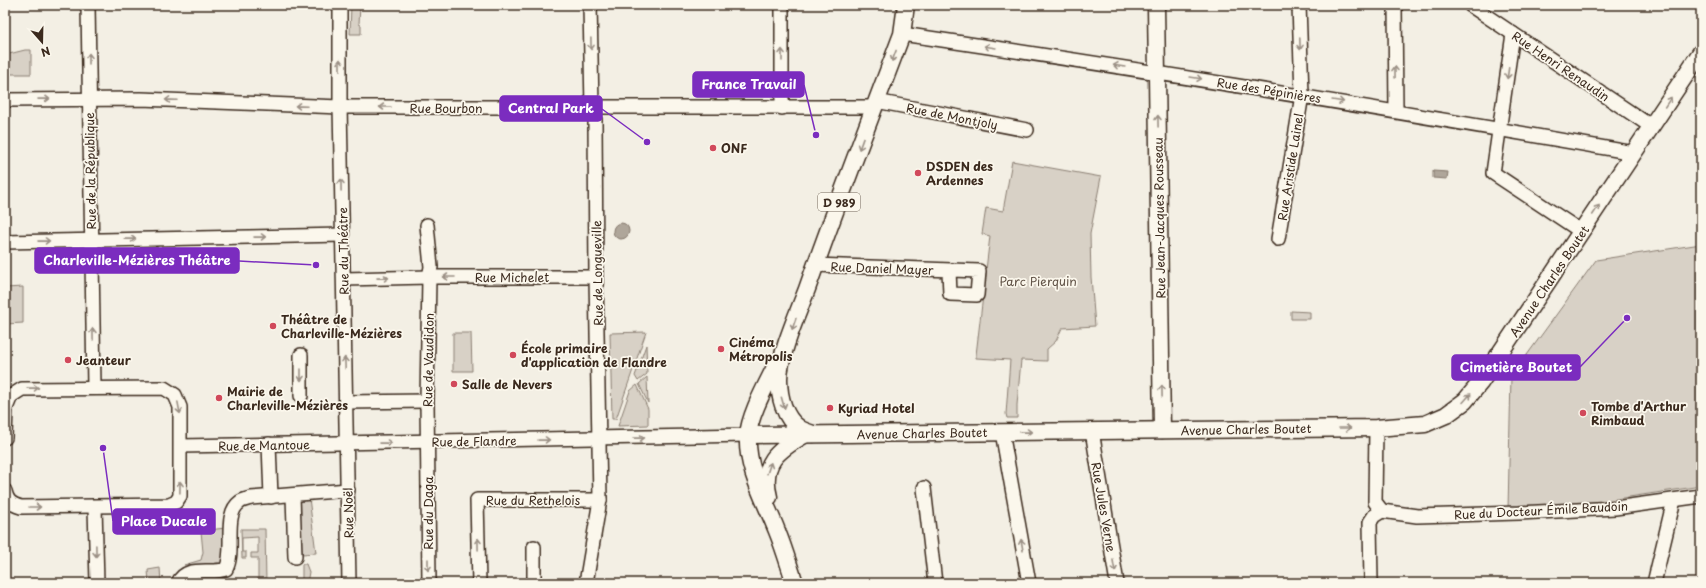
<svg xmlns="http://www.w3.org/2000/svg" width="1706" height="588" font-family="'Playpen Sans',sans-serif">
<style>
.green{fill:#d8d1c6;stroke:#8a7e72}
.water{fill:#afa69a;stroke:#817468}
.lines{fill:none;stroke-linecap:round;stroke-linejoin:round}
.minor-casing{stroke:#3b2a1e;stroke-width:16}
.major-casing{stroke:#3b2a1e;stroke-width:19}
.minor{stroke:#fbf7ec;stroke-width:13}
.major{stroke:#fbf7ec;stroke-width:16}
.oneway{stroke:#9b9085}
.poi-dot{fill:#d1495b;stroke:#fbf7ec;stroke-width:1.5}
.labels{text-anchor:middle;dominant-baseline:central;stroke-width:3.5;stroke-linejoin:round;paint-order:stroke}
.shield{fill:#fbf7ec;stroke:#75685c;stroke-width:1}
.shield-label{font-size:11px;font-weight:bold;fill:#3b2a1e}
.street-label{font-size:12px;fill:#3b2a1e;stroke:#fbf7ec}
.poi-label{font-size:12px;font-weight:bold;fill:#3b2a1e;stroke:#fbf7ec;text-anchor:start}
.park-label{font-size:12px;fill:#625448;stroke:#fbf7ec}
.leader{fill:none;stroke:#7b2cbf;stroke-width:1.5}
.callout-dot{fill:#7b2cbf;stroke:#fbf7ec;stroke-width:1.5}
.callout{fill:#7b2cbf;stroke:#7b2cbf;stroke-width:1.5}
.callout-label{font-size:13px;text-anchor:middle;font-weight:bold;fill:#fff}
</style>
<rect width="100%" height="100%" fill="#f3efe4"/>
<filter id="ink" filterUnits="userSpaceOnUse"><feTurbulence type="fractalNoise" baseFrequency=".025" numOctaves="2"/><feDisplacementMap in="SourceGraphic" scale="8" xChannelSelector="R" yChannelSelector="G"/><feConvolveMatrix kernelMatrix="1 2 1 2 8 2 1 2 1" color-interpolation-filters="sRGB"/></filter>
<g filter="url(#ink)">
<g class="green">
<path d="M351,5H360L359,24L361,25V34H350Z"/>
<path d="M25,50H31V74H8L9,54Z"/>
<path d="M1012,161L1101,177L1090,234L1091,277L1095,326L1062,328L1056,341L1047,349V361L1021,360L1017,405V418H1007L1006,414L1010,360L976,358V355L990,236L982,234L986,208L1003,211Z"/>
<path d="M1701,244V486L1583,504L1508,509L1511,377L1596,260Z"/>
<path d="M23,287V323L5,324V288Z"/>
<path d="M1291,311L1310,312V319H1291Z"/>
<path d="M646,332L616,419H612L610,333Z"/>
<path d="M453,333H471L472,371H453Z"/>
<path d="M646,345L647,374L638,381L635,376Z"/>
<path d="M647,377L648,403L639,384Z"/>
<path d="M637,385L648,409V425L618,426L630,391Z"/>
<path d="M309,498L316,553L302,554L300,503L301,500Z"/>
<path d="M225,528V559L221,564L184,565L201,560L203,552L201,531Z"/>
<path d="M241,529H265L266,583H258V558H251V553H258V537L242,538V552H246V558H242Z"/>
<path d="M302,564H306L309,572L307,583H302Z"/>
<path d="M160,568L161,583H149L148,570Z"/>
</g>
<g class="water">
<path d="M1433,171L1448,172L1447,179L1433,178Z"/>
<circle cx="621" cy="231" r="8"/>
</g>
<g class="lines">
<defs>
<g id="minor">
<path d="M88,5L94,387"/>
<path d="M340,5V105L349,583"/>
<path d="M782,5V108"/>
<path d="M1395,5L1396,111"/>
<path d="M1470,5L1652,127"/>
<path d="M902,34C1147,70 1391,110 1634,153"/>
<path d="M1513,34L1493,173L1582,232"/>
<path d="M5,100L141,99L340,107H874"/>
<path d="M876,101L1027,130"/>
<path d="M427,225L431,267L429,277L427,401L429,583"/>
<path d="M1278,239L1302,95L1299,5"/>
<path d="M5,242L342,235"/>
<path d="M815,265L979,271L977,295L950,294L949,270"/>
<path d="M344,279L429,277H596"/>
<path d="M301,355V396"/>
<path d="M346,402L427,401"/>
<path d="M1376,428L1375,502L1382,511"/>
<path d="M1092,431L1117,583"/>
<path d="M1002,432L1029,583"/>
<path d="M5,438L6,408L11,396L22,389L164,388L175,395L180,407V496L176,502L169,505L21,507C11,504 7,501 5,491"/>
<path d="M269,444L271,497"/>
<path d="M181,446L748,435"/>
<path d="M924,488L935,583"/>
<path d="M293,496L295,557"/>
<path d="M95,507L97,583"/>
<path d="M1382,511L1417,516L1519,513L1615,508L1701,496"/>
<path d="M534,547V583"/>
<path d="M178,583C186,564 211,575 226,569C236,551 222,515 240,502C243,500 248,499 251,498L348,490"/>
<path d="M479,583L477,500H600"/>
<path d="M586,583L600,500L596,277L595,120L592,108L590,5"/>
<path d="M1371,583L1370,522L1374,516L1382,511"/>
<path d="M1654,583L1674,500"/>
</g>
<g id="major">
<path d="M1156,5L1162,430"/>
<path d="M777,363C768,382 749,415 748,436C746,469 766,502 777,531C784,548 789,566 795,583"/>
<path d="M813,434C808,432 803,431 799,428C784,418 779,396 779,379C779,355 798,313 807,289C837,204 870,119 902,34L906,5"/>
<path d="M748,435L1376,428L1425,424L1446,415L1465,401L1480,383L1701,52"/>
<path d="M769,497C760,463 778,450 804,435"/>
</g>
</defs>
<use href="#minor" class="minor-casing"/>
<use href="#major" class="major-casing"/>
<use href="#minor" class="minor"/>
<use href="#major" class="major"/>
</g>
<defs><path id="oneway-shaft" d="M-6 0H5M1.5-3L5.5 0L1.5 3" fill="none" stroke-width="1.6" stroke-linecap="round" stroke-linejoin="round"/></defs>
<g class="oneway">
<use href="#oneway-shaft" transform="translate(591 44) rotate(89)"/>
<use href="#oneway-shaft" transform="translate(1300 44) rotate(88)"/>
<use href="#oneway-shaft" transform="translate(990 47) rotate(-171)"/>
<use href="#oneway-shaft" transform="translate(782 55) rotate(-90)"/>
<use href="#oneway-shaft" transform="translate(894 56) rotate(111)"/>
<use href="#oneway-shaft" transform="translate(89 59) rotate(-90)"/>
<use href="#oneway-shaft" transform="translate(340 65) rotate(-90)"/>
<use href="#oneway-shaft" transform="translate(1119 66) rotate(-171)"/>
<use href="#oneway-shaft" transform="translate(1395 72) rotate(-91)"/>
<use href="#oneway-shaft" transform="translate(1508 73) rotate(98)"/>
<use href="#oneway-shaft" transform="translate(1196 78) rotate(9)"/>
<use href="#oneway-shaft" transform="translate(44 99) rotate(-1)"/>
<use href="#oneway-shaft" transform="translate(171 100) rotate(-178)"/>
<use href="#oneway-shaft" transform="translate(1338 101) rotate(9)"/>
<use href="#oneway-shaft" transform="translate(1668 102) rotate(-56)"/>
<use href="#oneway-shaft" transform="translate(301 106) rotate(-178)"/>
<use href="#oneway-shaft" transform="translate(385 107) rotate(-180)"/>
<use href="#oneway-shaft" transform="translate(1158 121) rotate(-91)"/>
<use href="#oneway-shaft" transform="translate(861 144) rotate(110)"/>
<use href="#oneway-shaft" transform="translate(341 185) rotate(-91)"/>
<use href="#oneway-shaft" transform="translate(1596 210) rotate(-56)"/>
<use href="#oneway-shaft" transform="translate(260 237) rotate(-1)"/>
<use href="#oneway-shaft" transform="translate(130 239) rotate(-1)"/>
<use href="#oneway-shaft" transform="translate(44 241) rotate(-1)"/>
<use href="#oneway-shaft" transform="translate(449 277) rotate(180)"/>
<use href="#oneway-shaft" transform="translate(383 278) rotate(-1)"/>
<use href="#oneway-shaft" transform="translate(794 324) rotate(109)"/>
<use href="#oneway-shaft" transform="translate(93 334) rotate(-91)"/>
<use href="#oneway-shaft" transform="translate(345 363) rotate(-92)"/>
<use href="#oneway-shaft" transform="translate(301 375) rotate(90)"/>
<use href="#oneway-shaft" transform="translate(33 388) rotate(-1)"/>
<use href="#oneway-shaft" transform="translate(1162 391) rotate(-91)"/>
<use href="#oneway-shaft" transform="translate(1467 398) rotate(-48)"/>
<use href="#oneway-shaft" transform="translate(783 403) rotate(74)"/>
<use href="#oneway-shaft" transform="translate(179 408) rotate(79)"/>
<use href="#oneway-shaft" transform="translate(1345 428)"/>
<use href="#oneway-shaft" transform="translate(1026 432) rotate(-1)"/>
<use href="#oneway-shaft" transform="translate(639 438) rotate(-1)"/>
<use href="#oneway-shaft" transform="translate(544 440) rotate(-1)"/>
<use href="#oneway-shaft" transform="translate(386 443) rotate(-1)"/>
<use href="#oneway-shaft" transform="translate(769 468) rotate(-71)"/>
<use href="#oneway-shaft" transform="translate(180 487) rotate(-89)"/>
<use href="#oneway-shaft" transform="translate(35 507)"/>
<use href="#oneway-shaft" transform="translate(478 544) rotate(-91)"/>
<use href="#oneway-shaft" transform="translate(1022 545) rotate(-100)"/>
<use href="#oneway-shaft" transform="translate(96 551) rotate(89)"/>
<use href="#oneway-shaft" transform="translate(428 565) rotate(90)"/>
<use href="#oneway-shaft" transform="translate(1114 566) rotate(80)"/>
</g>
</g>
<g class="poi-dot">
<circle cx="713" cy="148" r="4"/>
<circle cx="918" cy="173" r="4"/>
<circle cx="273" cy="326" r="4"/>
<circle cx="721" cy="349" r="4"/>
<circle cx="513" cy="355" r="4"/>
<circle cx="68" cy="360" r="4"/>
<circle cx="454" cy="384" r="4"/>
<circle cx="219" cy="398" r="4"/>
<circle cx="830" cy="408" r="4"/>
<circle cx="1583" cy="413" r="4"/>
</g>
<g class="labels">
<rect class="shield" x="818" y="193" width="42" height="18" rx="3"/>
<g class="shield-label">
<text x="839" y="202">D 989</text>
</g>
<g class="street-label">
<text transform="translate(1561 66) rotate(34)">Rue Henri Renaudin</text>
<text transform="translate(1269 90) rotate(9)">Rue des Pépinières</text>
<text x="446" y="108">Rue Bourbon</text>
<text transform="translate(952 116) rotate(11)">Rue de Montjoly</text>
<text transform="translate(1290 167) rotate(-81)">Rue Aristide Lainel</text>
<text transform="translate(90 171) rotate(-91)">Rue de la République</text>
<text transform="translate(1159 218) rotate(-91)">Rue Jean-Jacques Rousseau</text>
<text transform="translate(343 251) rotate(-91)">Rue du Théâtre</text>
<text transform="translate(882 268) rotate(2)">Rue Daniel Mayer</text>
<text transform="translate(597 273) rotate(-91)">Rue de Longueville</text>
<text x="512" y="277">Rue Michelet</text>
<text transform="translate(1549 281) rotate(-56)">Avenue Charles Boutet</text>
<text transform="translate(428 360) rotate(-89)">Rue de Vaudidon</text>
<text transform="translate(1246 429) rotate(-1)">Avenue Charles Boutet</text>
<text transform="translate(922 433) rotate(-1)">Avenue Charles Boutet</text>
<text transform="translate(474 441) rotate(-1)">Rue de Flandre</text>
<text transform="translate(264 445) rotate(-1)">Rue de Mantoue</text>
<text x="533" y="500">Rue du Rethelois</text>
<text transform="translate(1104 507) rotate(80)">Rue Jules Verne</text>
<text transform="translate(1541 510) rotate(-3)">Rue du Docteur Émile Baudoin</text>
<text transform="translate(348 513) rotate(-91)">Rue Noël</text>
<text transform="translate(428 513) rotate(-90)">Rue du Daga</text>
</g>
<g class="poi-label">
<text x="721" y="148">ONF</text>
<text x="926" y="166">DSDEN des<tspan x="926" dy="14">Ardennes</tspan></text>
<text x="281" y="319">Théâtre de<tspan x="281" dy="14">Charleville-Mézières</tspan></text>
<text x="729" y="342">Cinéma<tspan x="729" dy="14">Métropolis</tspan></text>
<text x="521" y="348">École primaire<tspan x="521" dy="14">d'application de Flandre</tspan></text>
<text x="76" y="360">Jeanteur</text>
<text x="462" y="384">Salle de Nevers</text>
<text x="227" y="391">Mairie de<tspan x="227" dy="14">Charleville-Mézières</tspan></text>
<text x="1591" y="406">Tombe d'Arthur<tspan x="1591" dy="14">Rimbaud</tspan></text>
<text x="838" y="408">Kyriad Hotel</text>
</g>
<g class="park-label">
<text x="1038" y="281">Parc Pierquin</text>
</g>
</g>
<path class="leader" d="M816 135L804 85M647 142L602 109M316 265L239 261M1627 318L1580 367M103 448L113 521"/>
<g class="callout-dot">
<circle cx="816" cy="135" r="4"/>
<circle cx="647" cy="142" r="4"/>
<circle cx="316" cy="265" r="4"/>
<circle cx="1627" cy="318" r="4"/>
<circle cx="103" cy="448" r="4"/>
</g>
<g class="callout">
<rect x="693" y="72" width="111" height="25" rx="4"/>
<rect x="500" y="96" width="102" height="25" rx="4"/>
<rect x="35" y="248" width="204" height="25" rx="4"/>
<rect x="1452" y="355" width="128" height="25" rx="4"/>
<rect x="113" y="509" width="102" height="25" rx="4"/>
</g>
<g class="callout-label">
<text x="749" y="89">France Travail</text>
<text x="551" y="113">Central Park</text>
<text x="137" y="265">Charleville-Mézières Théâtre</text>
<text x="1516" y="372">Cimetière Boutet</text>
<text x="164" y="526">Place Ducale</text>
</g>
<rect width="1706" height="588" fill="none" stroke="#fbf7ec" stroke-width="20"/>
<rect x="10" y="10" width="1686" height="568" fill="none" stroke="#3b2a1e" stroke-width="1.5" filter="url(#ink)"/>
<g transform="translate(42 42) rotate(160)" stroke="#fbf7ec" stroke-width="3" paint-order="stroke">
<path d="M0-3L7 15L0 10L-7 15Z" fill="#3b2a1e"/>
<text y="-6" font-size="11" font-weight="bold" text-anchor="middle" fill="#3b2a1e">N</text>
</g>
</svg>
